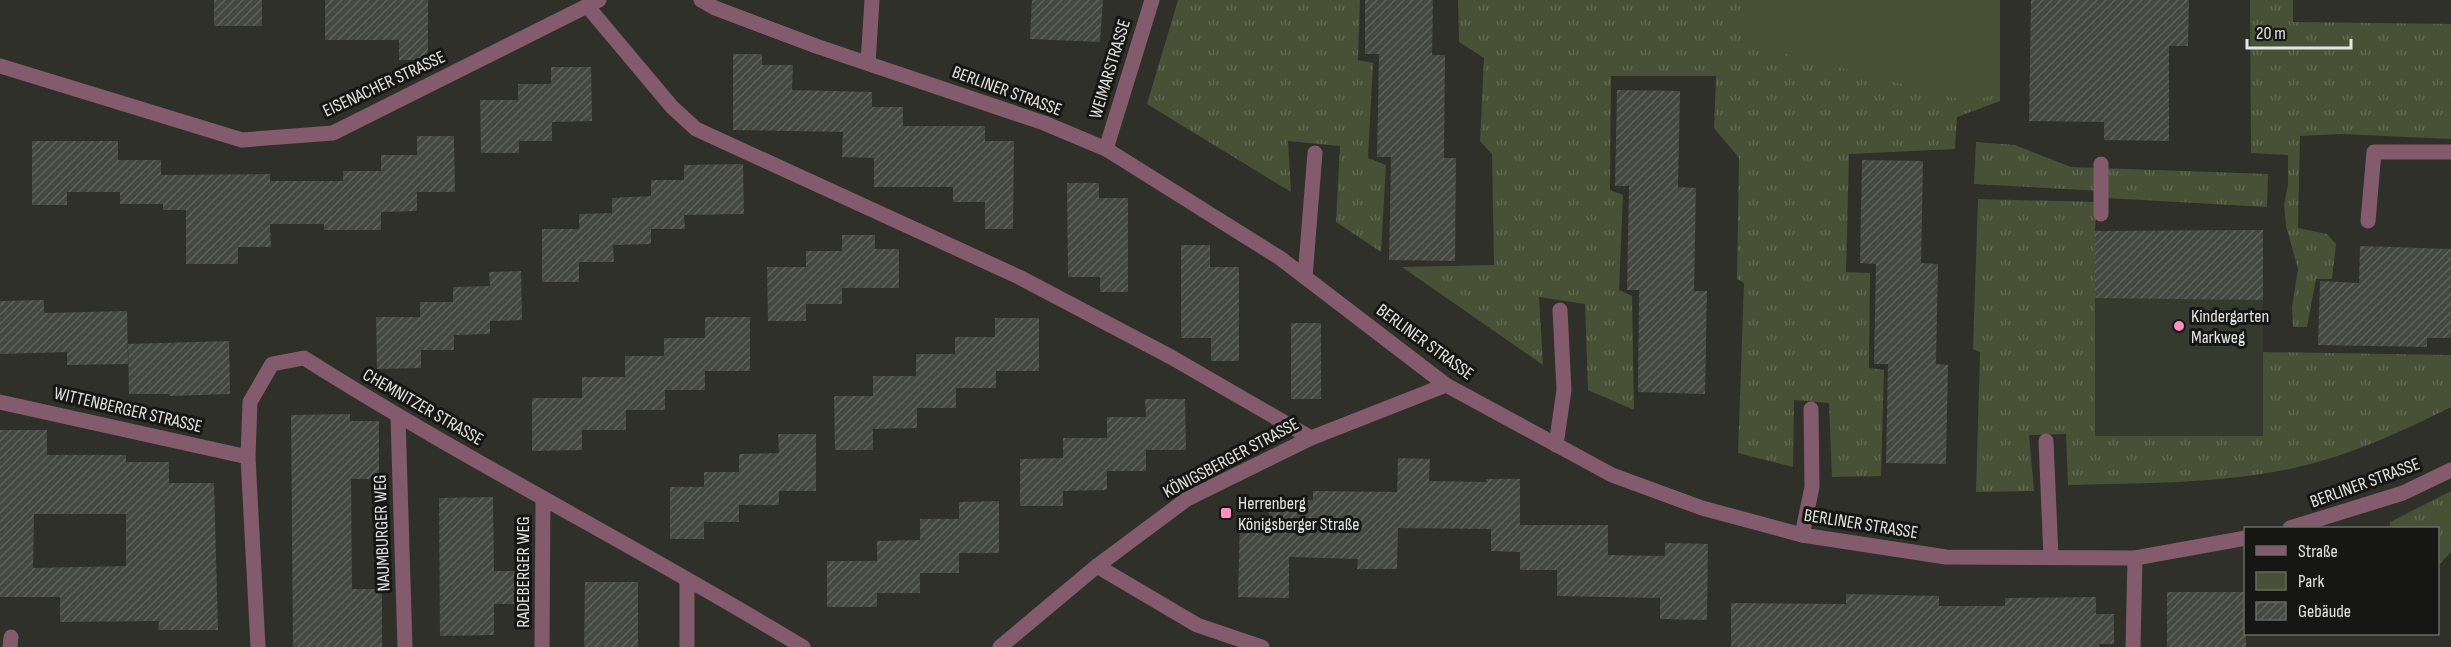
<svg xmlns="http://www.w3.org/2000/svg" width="2451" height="647" font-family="'Sofia Sans Condensed',sans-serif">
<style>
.built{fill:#363a2e}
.grass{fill:url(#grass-tufts)}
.green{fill:#485036}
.building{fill:url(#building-hatch);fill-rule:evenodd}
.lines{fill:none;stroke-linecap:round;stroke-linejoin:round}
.lane{stroke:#835b6c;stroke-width:15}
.street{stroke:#835b6c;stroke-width:15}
.poi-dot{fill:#fd8ec0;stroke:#161714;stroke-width:2}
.labels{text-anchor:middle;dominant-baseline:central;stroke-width:6;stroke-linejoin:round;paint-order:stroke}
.street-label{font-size:18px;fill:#e5e6e2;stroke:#161714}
.poi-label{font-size:18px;fill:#e5e6e2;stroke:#161714;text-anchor:start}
</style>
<defs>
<pattern id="grass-tufts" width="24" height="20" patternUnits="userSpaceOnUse" patternTransform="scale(1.5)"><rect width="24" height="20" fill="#485036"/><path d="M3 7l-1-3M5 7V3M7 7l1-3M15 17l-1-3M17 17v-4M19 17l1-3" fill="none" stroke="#626953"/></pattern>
<pattern id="building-hatch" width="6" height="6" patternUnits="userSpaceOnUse" patternTransform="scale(1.5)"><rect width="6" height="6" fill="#464842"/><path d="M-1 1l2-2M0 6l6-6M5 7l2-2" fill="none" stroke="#61625d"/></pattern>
</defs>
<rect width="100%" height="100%" fill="#2e3029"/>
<path class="built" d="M2263,230V436H2095V231Z"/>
<g class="grass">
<path d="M1178,0H1360L1358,60L1373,63L1368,158L1386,165L1381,252L1336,222L1340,146L1288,141L1291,192L1147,104Z"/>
<path d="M1458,0H2000V101L1957,117L1955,149L1849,154L1846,272L1870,273L1869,368L1884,370L1881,476L1832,477L1829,403L1794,400L1793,467L1738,453L1744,283L1737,279L1739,158L1714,128L1716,76H1611L1610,190L1623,195L1619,290L1632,296L1634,410L1588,390L1585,304L1539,297L1543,365L1402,267L1494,265L1492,154L1480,141L1484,58L1459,42Z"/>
<path d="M2250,0H2293V22L2451,24V139L2341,134L2300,136L2298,228L2327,234L2336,244L2332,279H2316L2307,327H2293L2292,307L2298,269L2286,226L2284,204L2288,185V155L2251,153Z"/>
<path d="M1976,142L2015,145L2071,167L2268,174L2267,207L2106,198L2102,191L1974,184Z"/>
<path d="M1978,199L2097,202L2095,231V436H2263V352L2451,355V407C2401,432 2349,456 2294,468C2221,484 2143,483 2068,485L2066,434L2029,435L2034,491L1976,492L1980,352L1973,349Z"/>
<path d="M2451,491V552L2438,566V528H2390V522Z"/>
</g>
<path class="green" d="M1755,0H1999L1997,94L1971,102L1740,42Z"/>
<g class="building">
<rect x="214" y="0" width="48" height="26"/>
<path d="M325,0H428V60H399V40H325Z"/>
<path d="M1032,0H1103L1100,42L1030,39Z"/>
<path d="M1365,0H1433L1432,55H1445L1444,158H1456L1455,261L1389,260L1391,157H1377L1379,54H1365Z"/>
<path d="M2031,0H2189L2188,46H2169V141L2104,140V122L2029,121Z"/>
<path d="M733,54H762V65H793L792,90L872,92V107H903V126H985V141H1014L1013,229H985V202H953V187H874V158L842,157L843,132L733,130Z"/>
<path d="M551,67H591L592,121L552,122V141H519V153H481L480,100H518V84H551Z"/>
<path d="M1617,90L1680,91L1678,187L1696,188L1694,291H1707L1705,394L1638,392L1639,290H1627L1629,186H1615Z"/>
<path d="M417,136H454L455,192H417V211L381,212V230H324V224H270L271,247H238V264H186V210H163V204H120V192H67V205H32V141H118V160H161V175L270,174V181H343V171H381V155H417Z"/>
<path d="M1862,160L1923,161L1921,263L1938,264L1936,364L1948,365L1946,464L1886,463L1888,364H1874L1876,264L1860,263Z"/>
<path d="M743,164L744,214L684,215L685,229H651V244L613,245L614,262H579V282H542V229H579V214L612,213V198L651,196V180H684V165Z"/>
<path d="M1067,183H1099V198H1128V292H1100V277H1068Z"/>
<path d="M2263,230V300L2095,298V231Z"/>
<path d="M842,235H875V249H899V288H842V304H806V321H768L767,267H806V251H842Z"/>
<path d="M1181,245H1210V267H1239V361H1211V338H1181Z"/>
<path d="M2360,246L2451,249V338H2427V347L2318,345L2320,281L2359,283Z"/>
<path d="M521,271L522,320L490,321V334L454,335V350H421V368L377,369L376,317H420V302H453V287L490,286L489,272Z"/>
<path d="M44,300V313L127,311L128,364L67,365V352L0,354V301Z"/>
<path d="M705,317H750V371H705V390H665V410H626V430H582V450L532,451V398H582V377H625V356H664V338H705Z"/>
<path d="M995,318H1039V371H996V388H956V408H917V428L873,429V450H835L834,396H873V376H916V354H955V337H995Z"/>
<rect x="1291" y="323" width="30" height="76"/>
<path d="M229,341L230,394L170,396L169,394H129L128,344Z"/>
<path d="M1145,399H1185L1186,450H1146V471H1107V490L1063,491V506H1020V459L1063,458V438H1107V417H1146Z"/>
<path d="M350,414V421H379V479H351L352,589H382V647H293L291,415Z"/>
<path d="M0,430H47V455H126V462H169V483H214L218,630H158L159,621L60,622V597H0ZM34,514H126V566L33,568Z"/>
<path d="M778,434H816V491H779V505H739V522H704V539H670V487H704V472H739V454L779,453Z"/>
<path d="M1398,458L1430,459L1429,481L1486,482V479H1520V525H1608V555L1665,556V543L1708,544L1707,620L1660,619V598L1557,596V570H1520V552L1491,551V529L1398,528L1397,569H1357L1358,559L1289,557V598L1238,597L1240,518L1269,519V501L1313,500V491L1397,492Z"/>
<path d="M493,497L494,571H524V604H494V635L440,636L439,498Z"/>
<path d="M999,501V553H959V573H920V593H877V607H827V561H877V541L920,540V519H959V502Z"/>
<path d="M585,582H638V647H584Z"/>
<rect x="2167" y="592" width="79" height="55"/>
<path d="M1846,594L1939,596V606H2005V598L2096,597V614H2114V644H2099V647H1731V603L1846,604Z"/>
</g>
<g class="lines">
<g class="lane">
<path d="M588,7L672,107L696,129L1019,277L1171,357L1311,438"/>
<path d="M2101,164V214"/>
<path d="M2368,221L2374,152H2451"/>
<path d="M1305,277L1315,153"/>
<path d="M2046,441L2051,557"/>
<path d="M1556,445L1564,390L1560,310"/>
<path d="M1802,535L1812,487L1811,409"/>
</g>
<g class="street">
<path d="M701,0L715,8L816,46L1044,123L1106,149L1280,258L1446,385L1612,475L1702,508L1802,535L1946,557L2135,558L2246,538"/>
<path d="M868,63L872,0"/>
<path d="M0,66L242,140L333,133L599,0"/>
<path d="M1106,149L1152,0"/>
<path d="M0,402L248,457"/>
<path d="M398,418L405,647"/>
<path d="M2290,528L2403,493L2451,470"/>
<path d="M1097,566L1197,625L1262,647"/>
<path d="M10,647L11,637"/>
<path d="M258,647L248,457L250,402L272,364L304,358C467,461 638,547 803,647"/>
<path d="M542,647L543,498"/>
<path d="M687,647V580"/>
<path d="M1000,647L1097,566L1187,499L1311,438L1446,385"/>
<path d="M2133,647L2135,558"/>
</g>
</g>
<g class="poi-dot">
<circle cx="2179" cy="326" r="6"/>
<rect x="1220" y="507" width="12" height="12" rx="3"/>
</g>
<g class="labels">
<g class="street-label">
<text transform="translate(1110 69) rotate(-73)">WEIMARSTRASSE</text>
<text transform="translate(384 84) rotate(-25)">EISENACHER STRASSE</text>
<text transform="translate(1007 91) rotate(20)">BERLINER STRASSE</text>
<text transform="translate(1425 342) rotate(36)">BERLINER STRASSE</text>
<text transform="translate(423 407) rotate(30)">CHEMNITZER STRASSE</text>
<text transform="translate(128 410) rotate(13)">WITTENBERGER STRASSE</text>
<text transform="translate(1231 458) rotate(-28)">KÖNIGSBERGER STRASSE</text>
<text transform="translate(2365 483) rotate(-20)">BERLINER STRASSE</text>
<text transform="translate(1861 524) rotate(9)">BERLINER STRASSE</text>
<text transform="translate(382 533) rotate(-92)">NAUMBURGER WEG</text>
<text transform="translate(523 572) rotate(-90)">RADEBERGER WEG</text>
</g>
<g class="poi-label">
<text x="2191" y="316">Kindergarten<tspan x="2191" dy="21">Markweg</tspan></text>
<text x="1238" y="503">Herrenberg<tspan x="1238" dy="21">Königsberger Straße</tspan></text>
</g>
</g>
<rect x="2244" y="527" width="195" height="108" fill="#161714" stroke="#696a66" stroke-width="1.5"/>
<rect x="2256" y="546" width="30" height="9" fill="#835b6c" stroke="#696a66" stroke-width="1.5"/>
<text x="2298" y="557" font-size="18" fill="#e5e6e2">Straße</text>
<rect x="2256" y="572" width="30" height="18" fill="#485036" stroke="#696a66" stroke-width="1.5"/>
<text x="2298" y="587" font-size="18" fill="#e5e6e2">Park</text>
<rect x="2256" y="602" width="30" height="18" fill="url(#building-hatch)" stroke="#696a66" stroke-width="1.5"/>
<text x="2298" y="617" font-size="18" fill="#e5e6e2">Gebäude</text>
<path d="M2247 39v9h104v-9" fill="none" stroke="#e5e6e2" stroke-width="3"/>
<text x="2256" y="39" font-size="18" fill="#e5e6e2" stroke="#161714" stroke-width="4.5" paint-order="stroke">20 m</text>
</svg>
